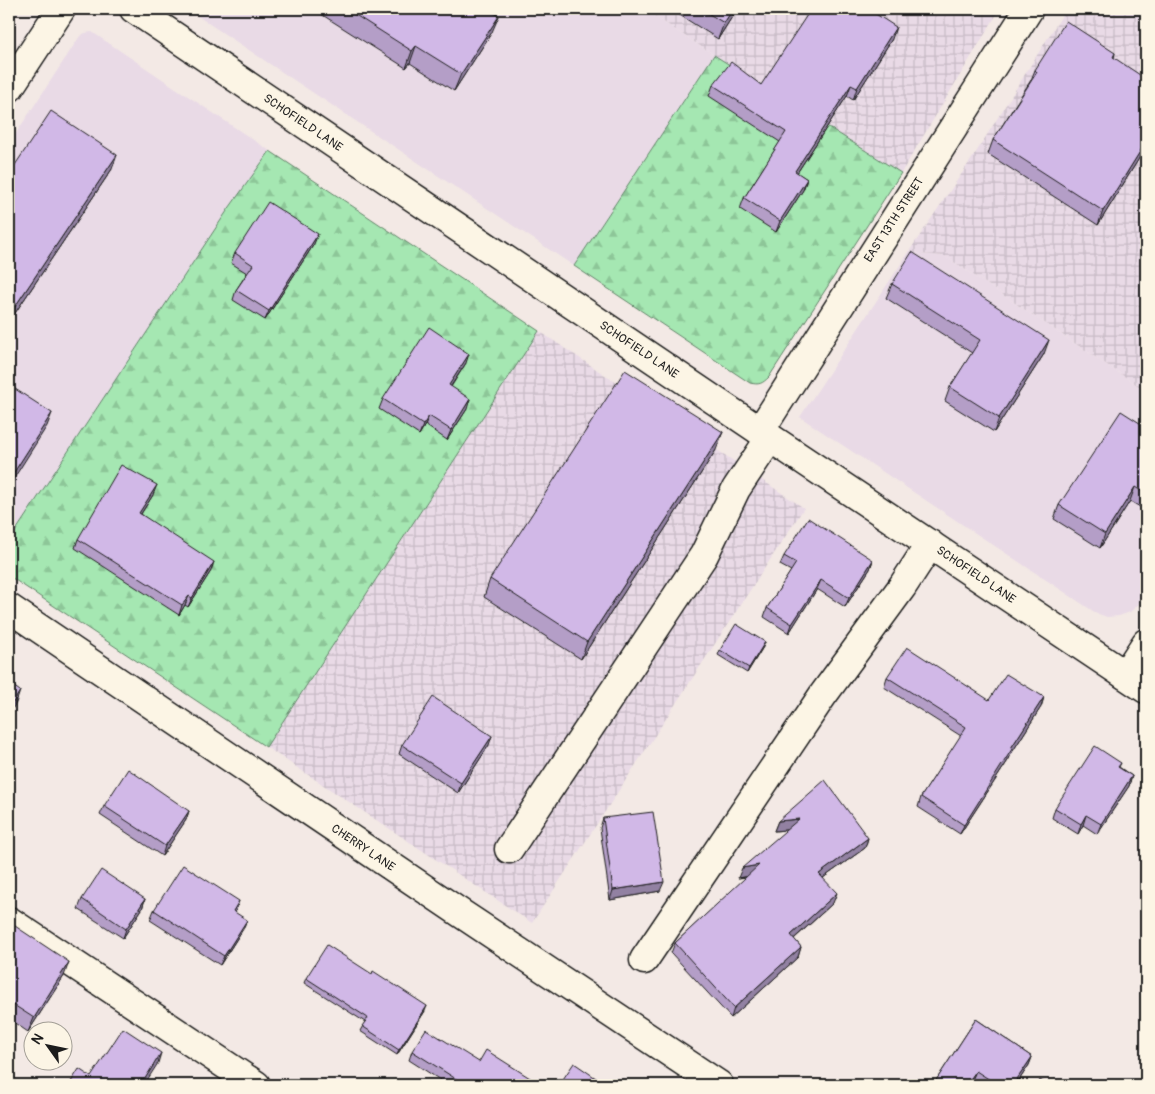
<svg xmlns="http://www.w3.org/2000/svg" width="1155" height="1094" font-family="Pangolin,sans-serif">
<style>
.built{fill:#e9dae6}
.industrial{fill:url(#industrial-grid)}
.forest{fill:url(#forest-firs);stroke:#608267}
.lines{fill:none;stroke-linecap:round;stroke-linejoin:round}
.minor-casing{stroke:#1c1c1c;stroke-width:31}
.minor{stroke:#fcf5e5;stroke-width:28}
.wall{fill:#b49ec7;stroke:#1c1c1c}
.shaded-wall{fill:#9281a2;stroke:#1c1c1c}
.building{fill:#d1b8e7;stroke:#1c1c1c}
.labels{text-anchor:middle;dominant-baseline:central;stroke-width:4.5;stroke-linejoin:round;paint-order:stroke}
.street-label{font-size:12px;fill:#1c1c1c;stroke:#fcf5e5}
</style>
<defs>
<pattern id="industrial-grid" width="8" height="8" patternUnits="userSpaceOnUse" patternTransform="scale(1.25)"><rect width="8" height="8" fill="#e9dae6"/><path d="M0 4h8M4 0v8" fill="none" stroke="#c7bac5"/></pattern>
<pattern id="forest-firs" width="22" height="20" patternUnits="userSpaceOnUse" patternTransform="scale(1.25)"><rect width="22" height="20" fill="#a5e7b2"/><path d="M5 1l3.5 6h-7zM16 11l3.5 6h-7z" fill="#8dc698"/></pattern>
</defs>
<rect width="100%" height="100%" fill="#f3e9e5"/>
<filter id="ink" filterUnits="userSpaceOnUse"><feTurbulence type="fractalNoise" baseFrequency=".02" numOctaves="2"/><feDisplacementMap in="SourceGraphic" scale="10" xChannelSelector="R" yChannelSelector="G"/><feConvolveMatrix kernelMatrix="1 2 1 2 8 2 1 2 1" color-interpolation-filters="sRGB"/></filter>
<g filter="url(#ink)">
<g class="built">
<path d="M187,9H644L714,55L574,266Z"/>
<path d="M92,32L270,151L227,211L9,541V144L80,36L85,33Z"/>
<path d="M908,253L945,256L1146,391V592L1139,604L1130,612L1119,616L1107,617L1096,613L800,417Z"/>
</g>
<g class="industrial">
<path d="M644,9H1000L901,173L714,55Z"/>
<path d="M1066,9H1146V391L945,256L908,253L975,154Z"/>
<path d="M539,331L804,508L532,923L266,747Z"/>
</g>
<g class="forest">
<path d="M714,55L901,173L769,377C762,384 759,385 750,383L574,266Z"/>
<path d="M270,151L539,331L266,747L9,576V541L227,211Z"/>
</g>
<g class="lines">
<defs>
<g id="minor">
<path d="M134,9L760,431L1146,689"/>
<path d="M9,88L61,9"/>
<path d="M760,431L1029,9"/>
<path d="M9,608L462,914L719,1085"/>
<path d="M1125,675L1146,643"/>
<path d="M509,849L704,555L736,489L770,438"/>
<path d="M9,921L256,1085"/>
<path d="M644,960L823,695L902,587L930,544"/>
</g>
</defs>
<use href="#minor" class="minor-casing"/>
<use href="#minor" class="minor"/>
</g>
<g class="wall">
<path d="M313,9H488L492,32L454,91L410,63L406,68Z"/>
<path d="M670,9H737L718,39Z"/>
<path d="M892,39L853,100L847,96L797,173L807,179L803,190L776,232L740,209L744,198L780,142L709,96L713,85H761Z"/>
<path d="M1115,53L1114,58L1146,147L1098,225L988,154L993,140L1031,80L1035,70Z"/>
<path d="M112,169L9,322V174Z"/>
<path d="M314,244L265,320L233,300L236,290L247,273L231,263L235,253Z"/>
<path d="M892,284L1044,354L994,432L945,401L950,387L972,353L886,298Z"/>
<path d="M466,363L451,387L467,409L447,440L425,425L419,435L379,409L383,399Z"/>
<path d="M1146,427V508L1145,510L1130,501L1100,548L1054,519L1059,505Z"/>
<path d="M716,450L581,659L484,597L490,579Z"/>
<path d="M153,495L141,514L211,571L188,607L185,605L179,615L75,548L78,539Z"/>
<path d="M784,556L873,560L870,569L845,607L817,589L789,633L764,617L767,608L791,571L780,565Z"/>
<path d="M765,642L763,647L747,673L718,655L720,650Z"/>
<path d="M887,677L989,700L1044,697L1041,707L1011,754L1009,759L960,834L918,807L921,797L961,736L884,687Z"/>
<path d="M402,745H489L458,793L399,754Z"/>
<path d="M1121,763L1119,767L1132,776L1129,786L1097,834L1083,825L1078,834L1052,818L1055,808Z"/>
<path d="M104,806L189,811L186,820L162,856L100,815Z"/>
<path d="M603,818L660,891L610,900L600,828Z"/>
<path d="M778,821L868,838L865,848L823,878L833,903L794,939L801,947L798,957L731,1018L671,953L675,943L747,877L738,878L787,830L774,831Z"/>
<path d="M82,899H145L142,909L123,938L78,909Z"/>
<path d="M154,910H236L235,912L243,929L220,965L150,920Z"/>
<path d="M9,922L64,976L28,1032L9,1019Z"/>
<path d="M306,978L425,1011L397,1055L360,1031L365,1022L304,983Z"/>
<path d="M976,1019L1032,1057L1029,1065L1016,1085H981L972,1080L969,1085H933Z"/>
<path d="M412,1051L479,1062L541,1085H448L409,1060Z"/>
</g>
<g class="shaded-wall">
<path d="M733,9H737L718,39L724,23Z"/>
<path d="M499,16L492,32L454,91L461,74Z"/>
<path d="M896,27L892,39L853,100L857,88Z"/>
<path d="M416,46L410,63L406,68L412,51Z"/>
<path d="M851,85L847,96L791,182L795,171Z"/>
<path d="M1146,142V147L1098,225L1103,211Z"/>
<path d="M117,155L112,169L9,322L14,308Z"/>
<path d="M807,179L803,190L776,232L780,221Z"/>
<path d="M318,234L314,244L265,320L269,311Z"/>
<path d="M1049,340L1044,354L994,432L999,418Z"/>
<path d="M469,354L466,363L445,395L449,385Z"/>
<path d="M470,399L467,409L447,440L451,430Z"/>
<path d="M52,413L47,426L9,486V480Z"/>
<path d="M429,416L425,425L419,435L423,425Z"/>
<path d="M723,432L716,450L581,659L587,642Z"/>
<path d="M157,485L153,495L135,523L139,513Z"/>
<path d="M1135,487L1130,501L1100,548L1105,534Z"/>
<path d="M873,560L870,569L845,607L849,598Z"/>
<path d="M214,562L211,571L188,607L192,598Z"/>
<path d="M821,580L817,589L789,633L792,624Z"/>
<path d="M189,596L185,605L179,615L182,605Z"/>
<path d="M765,642L763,647L747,673L749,668Z"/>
<path d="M20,691L16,703L9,714V709Z"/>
<path d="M1044,697L1041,707L1011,754L1009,759L960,834L964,825L1011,748Z"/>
<path d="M492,736L489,745L458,793L461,783Z"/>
<path d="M1132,776L1129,786L1097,834L1101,824Z"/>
<path d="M189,811L186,820L162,856L165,846Z"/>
<path d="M1086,815L1083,825L1078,834L1081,824Z"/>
<path d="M799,819L795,829L774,831L778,821Z"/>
<path d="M868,838L865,848L816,883L819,874Z"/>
<path d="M759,865L756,875L738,878L742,868Z"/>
<path d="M664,882L660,891L610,900L613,890Z"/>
<path d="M837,893L833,903L787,945L791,935Z"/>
<path d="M145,899L142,909L123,938L126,929Z"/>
<path d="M239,901L236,910L229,920L233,911Z"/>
<path d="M247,920L243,929L220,965L224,956Z"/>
<path d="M801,947L798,957L731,1018L734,1008Z"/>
<path d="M69,962L64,976L28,1032L34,1018Z"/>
<path d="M427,1006L425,1011L397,1055L399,1050Z"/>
<path d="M161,1053L158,1063L144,1085H141Z"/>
<path d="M1032,1057L1029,1065L1016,1085H1013Z"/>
<path d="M976,1071L972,1080L969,1085H966Z"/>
</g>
<g class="building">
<path d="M346,9H488L499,16L461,74L416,46L412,51Z"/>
<path d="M701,9H733L724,23Z"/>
<path d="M811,9H868L896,27L857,88L851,85L795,171L807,179L780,221L744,198L786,132L713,85L731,62L761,85Z"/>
<path d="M1066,21L1115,53L1113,57L1146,79V142L1103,211L993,140L1037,72L1035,70Z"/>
<path d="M51,111L117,155L14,308L9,305V174Z"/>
<path d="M268,202L318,234L269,311L236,290L253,265L235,253Z"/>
<path d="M912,252L1049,340L999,418L950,387L980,340L892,284Z"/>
<path d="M429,327L469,354L449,385L470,399L451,430L429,416L423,425L383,399Z"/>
<path d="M625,370L723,432L587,642L490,579Z"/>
<path d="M9,385L52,413L9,480Z"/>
<path d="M1121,411L1146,427V494L1135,487L1105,534L1059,505Z"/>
<path d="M121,465L157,485L139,513L214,562L192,598L189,596L182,605L78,539Z"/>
<path d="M808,518L873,560L849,598L821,580L792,624L767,608L796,563L784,556Z"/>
<path d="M736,624L765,642L749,668L720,650Z"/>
<path d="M907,647L989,700L1006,674L1044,697L1011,748L1012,749L964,825L921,797L966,727L887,677Z"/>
<path d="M9,683L20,691L9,709Z"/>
<path d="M433,697L492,736L461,783L402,745Z"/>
<path d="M1095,746L1121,763L1118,767L1132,776L1101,824L1086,815L1081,824L1055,808Z"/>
<path d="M128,769L189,811L165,846L104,806Z"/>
<path d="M825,780L868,838L819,874L837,893L791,935L801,947L734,1008L675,943L759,865L742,868L799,819L778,821Z"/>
<path d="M653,812L664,882L613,890L603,818Z"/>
<path d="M183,865L239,901L233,911L247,920L224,956L154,910Z"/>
<path d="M101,870L145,899L126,929L82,899Z"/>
<path d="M9,922L69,962L34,1018L9,1002Z"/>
<path d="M327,945L372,974L373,971L427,1006L399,1050L362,1026L368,1018L306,978Z"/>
<path d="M976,1019L1032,1057L1013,1085H998L976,1071L966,1085H933Z"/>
<path d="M123,1028L161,1053L141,1085H69L79,1069L91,1077Z"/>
<path d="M426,1029L479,1062L486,1050L541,1085H464V1084L412,1051Z"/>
<path d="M574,1063L606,1085H559Z"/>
<path d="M1040,1080L1048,1085H1037Z"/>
</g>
</g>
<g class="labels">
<g class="street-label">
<text transform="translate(303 123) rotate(34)">SCHOFIELD LANE</text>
<text transform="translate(894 220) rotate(-57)">EAST 13TH STREET</text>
<text transform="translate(639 350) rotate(34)">SCHOFIELD LANE</text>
<text transform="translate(976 575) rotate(34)">SCHOFIELD LANE</text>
<text transform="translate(363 848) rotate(34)">CHERRY LANE</text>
</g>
</g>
<rect width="1155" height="1094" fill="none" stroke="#fcf5e5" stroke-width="30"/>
<rect x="15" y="15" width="1125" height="1064" fill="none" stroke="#1c1c1c" stroke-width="2" filter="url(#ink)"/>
<g transform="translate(48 1046) rotate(303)"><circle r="24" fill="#fcf5e5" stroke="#a29e95"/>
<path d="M0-4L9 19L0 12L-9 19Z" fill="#1c1c1c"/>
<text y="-8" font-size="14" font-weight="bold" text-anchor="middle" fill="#1c1c1c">N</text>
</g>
</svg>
